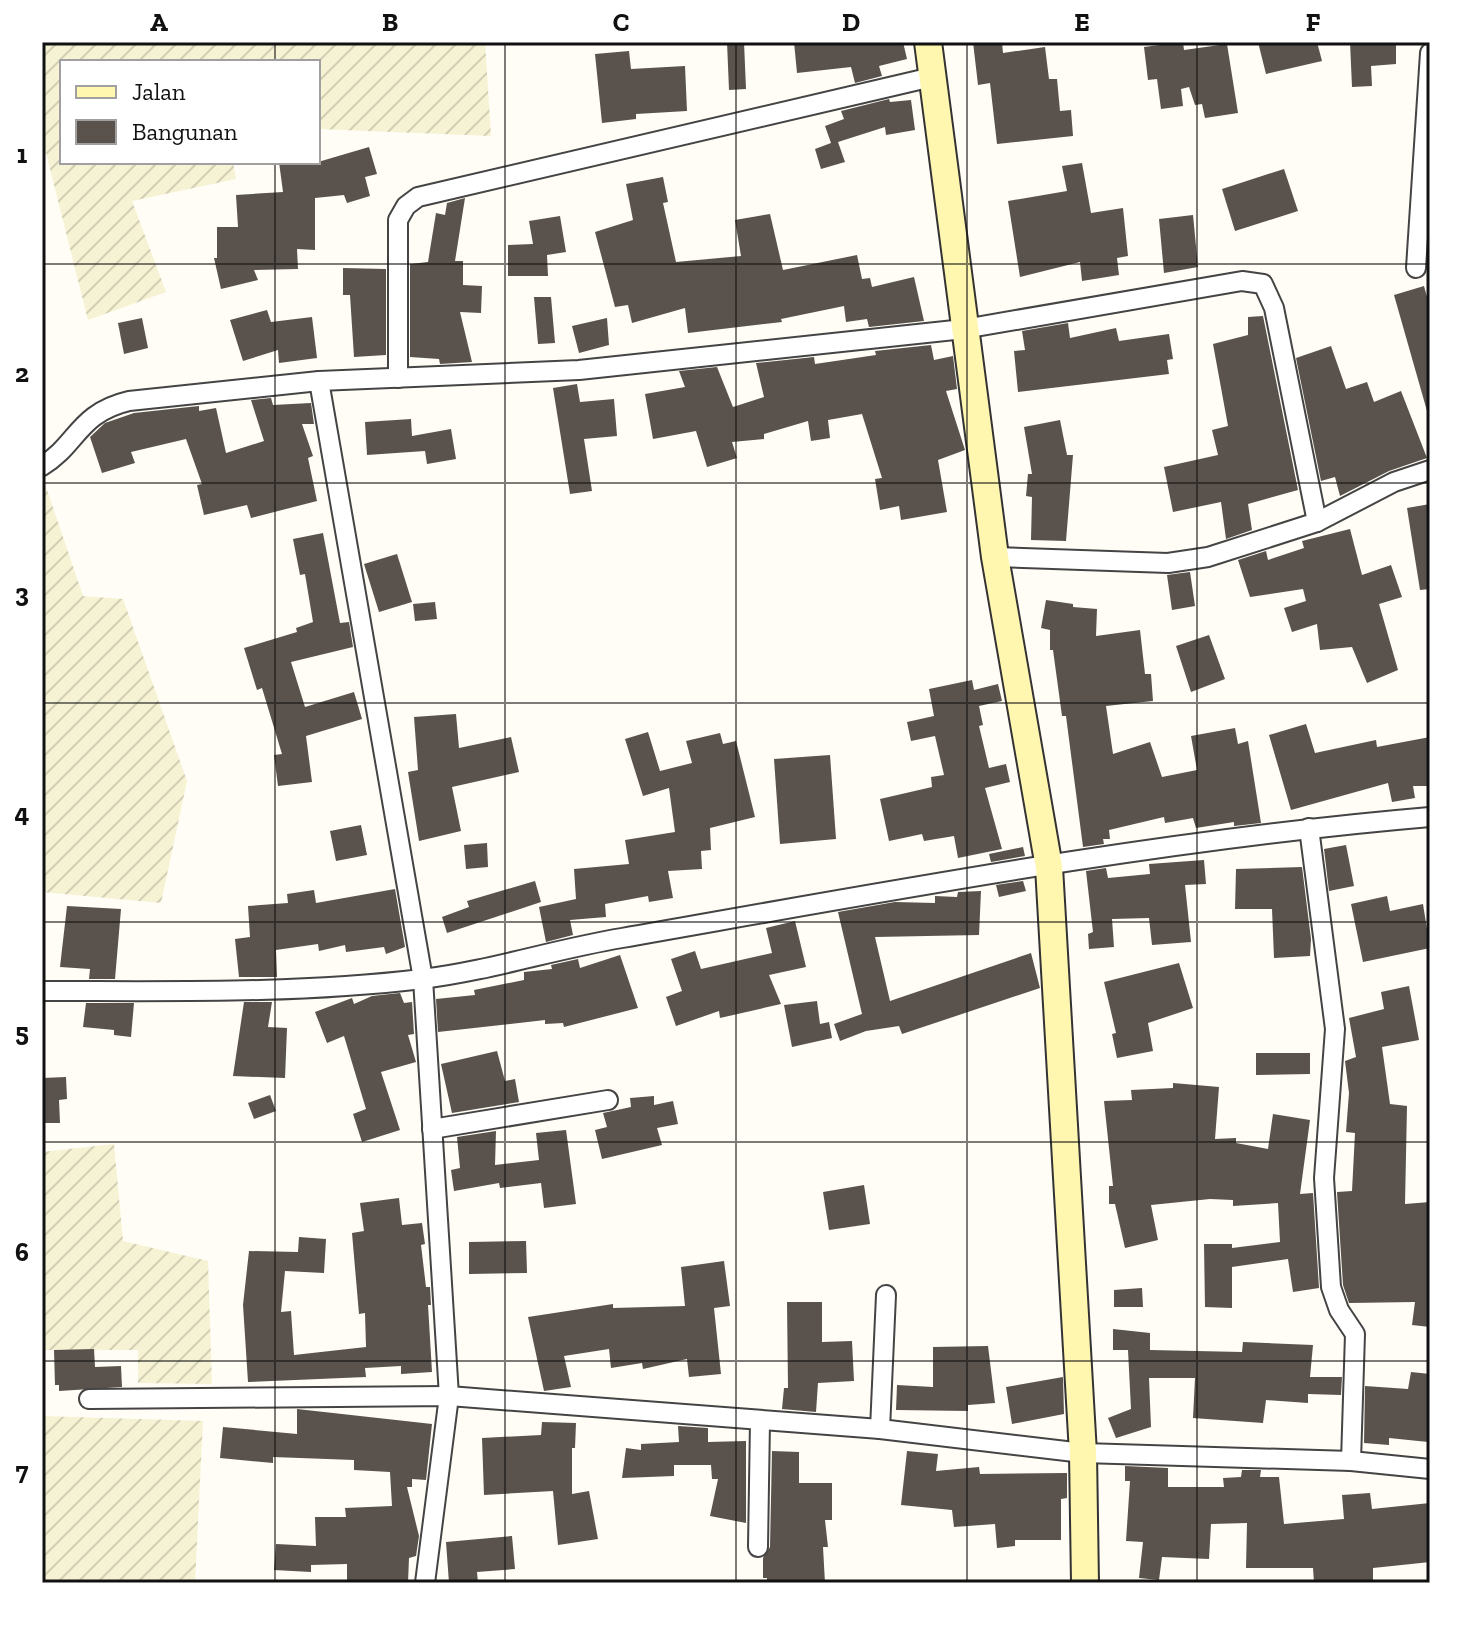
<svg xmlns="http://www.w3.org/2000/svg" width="1472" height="1625" font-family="'Zilla Slab',serif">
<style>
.farmland{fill:url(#farmland-furrows)}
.building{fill:#5a524d}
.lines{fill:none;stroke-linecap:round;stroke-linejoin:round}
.street-casing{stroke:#444;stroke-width:22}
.secondary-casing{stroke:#333;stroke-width:30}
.street{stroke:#fff;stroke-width:18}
.secondary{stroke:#fff6b0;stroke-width:26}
.grid{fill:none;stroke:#111;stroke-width:2;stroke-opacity:0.55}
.neatline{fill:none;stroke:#111;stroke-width:3}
.grid-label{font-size:26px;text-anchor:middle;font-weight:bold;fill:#111}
</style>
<defs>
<pattern id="farmland-furrows" width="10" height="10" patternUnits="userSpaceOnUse" patternTransform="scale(2)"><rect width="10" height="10" fill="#f6f3d4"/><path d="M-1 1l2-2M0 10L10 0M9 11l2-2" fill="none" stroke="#d2cfb5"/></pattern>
</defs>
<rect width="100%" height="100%" fill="#fffdf5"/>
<g class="farmland">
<path d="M42,42H485L491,136L318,129V62H62V162H233L236,179L132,201L166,292L88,320L42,137Z"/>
<path d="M42,475L83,596L123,599L187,781L161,903L42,892Z"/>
<path d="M114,1144L123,1241L208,1261L212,1384L138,1383V1350H42V1152Z"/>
<path d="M42,1416L203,1421L195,1583H42Z"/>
</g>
<g class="building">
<path d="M727,42H744L746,89L729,90Z"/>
<path d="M794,42H903L907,59L879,66L882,76L855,83L851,67L797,73Z"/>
<path d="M973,42H1002L1003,53L1045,47L1049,79H1057L1060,111L1071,110L1073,136L997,144L990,83L978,85Z"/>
<path d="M1183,42L1184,50L1227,44L1238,113L1205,118L1202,104L1195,105L1189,87L1181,89L1183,106L1161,109L1157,79L1148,80L1144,47Z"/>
<path d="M1258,42H1317L1322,61L1266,74Z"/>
<path d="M1350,42H1396V64L1371,66L1372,86L1352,87Z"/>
<path d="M629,51L631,69L685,66L687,111L636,114V119L602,123L595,54Z"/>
<path d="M889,99L890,102L911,100L915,130L886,135L885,127L838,142L845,162L821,169L815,149L831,143L825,126L844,119L841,111Z"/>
<path d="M369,147L377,174L365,177L370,196L347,203L344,195L315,198V250L297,249L298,269L254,270L258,280L221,289L214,258H217V227H238L236,195L283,192L279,162H318Z"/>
<path d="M1082,163L1091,213L1123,208L1128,256L1117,258L1119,275L1082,281L1080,262L1020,277L1008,201L1067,191L1062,166Z"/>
<path d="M1284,169L1298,211L1235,231L1222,189Z"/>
<path d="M663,177L668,202L663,203L676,262L741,256L735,220L770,214L783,270L857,255L862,279L870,278L872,287L914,277L924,321L869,327L867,319L846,322L844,306L781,319L782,322L688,333L685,308L632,323L628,305L615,307L595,232L633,220L626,184Z"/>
<path d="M465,198L455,261H463V285L482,286L481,313L460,312L472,362L440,364L439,359L410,357V264L428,262L436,213L445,215L447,203Z"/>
<path d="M1193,215L1198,267L1164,273L1159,219Z"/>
<path d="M560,216L566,252L547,255L548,276H508V245L533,244L529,221Z"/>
<path d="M343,268L386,269V355L354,357L350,295H343Z"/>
<path d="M1424,286L1430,308V410L1427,411L1394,295Z"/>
<path d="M534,297H551L555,343L538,344Z"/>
<path d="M267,310L271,322L312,317L317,358L279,363L278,350L243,361L230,320Z"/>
<path d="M1263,316L1298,490L1248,504L1252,530L1226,539L1221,502L1173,512L1164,467L1218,455L1212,430L1228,426L1213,344L1248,335V317Z"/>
<path d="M142,318L148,348L124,354L118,323Z"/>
<path d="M607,318L609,345L579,353L572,326Z"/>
<path d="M1068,323L1070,338L1116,328L1119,341L1169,334L1173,359L1167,360L1169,374L1018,392L1014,351L1025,350L1022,331Z"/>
<path d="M931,345L934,360L953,356L957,389L946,391L965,450L938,460L947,512L901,520L899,506L880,510L875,479L882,478L862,414L828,420L830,438L811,441L808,421L764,434V439L732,442L737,458L707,467L696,431L653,439L645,394L685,387L679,371L717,367L733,407L764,397L756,363L814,357L815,364L876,355L875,351Z"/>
<path d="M1331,346L1346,389L1367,382L1374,402L1401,391L1427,458L1389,471L1340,496L1335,477L1321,481L1296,358Z"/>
<path d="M577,384L580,402L614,399L617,436L584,439L592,491L570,494L553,388Z"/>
<path d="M271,398L273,405L311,403L314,424H302L313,456L308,458L317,501L251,518L247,505L204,515L197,485L202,484L186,439L131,452L135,463L102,473L90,437L105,423L134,413L199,406V411L216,408L226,453L264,441L251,400Z"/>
<path d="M411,419L412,436L451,429L456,459L427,464L425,451L367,455L365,422Z"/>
<path d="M1060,420L1067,455H1073L1066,541L1031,540L1032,497L1026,496L1028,474H1032L1024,427Z"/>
<path d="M1430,504V589L1420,590L1407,508Z"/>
<path d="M1350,529L1362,575L1391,565L1402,597L1379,604L1398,670L1367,683L1352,647L1320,650L1317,624L1292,632L1284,608L1306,601L1303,589L1250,597L1238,560L1266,551L1268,560L1304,548L1302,541Z"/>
<path d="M323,533L340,623L349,622L353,647L291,662L305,707L354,692L362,719L306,736L312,782L278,786L274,755L282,754L262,688L257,690L244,648L297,632L296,628L313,622L305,574L300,575L293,539Z"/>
<path d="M397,554L412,602L379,612L364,564Z"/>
<path d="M1190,572L1195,606L1172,610L1167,575Z"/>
<path d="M1046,600L1073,604V607L1097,609L1096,636L1140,630L1145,674H1151L1153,701L1106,706L1113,754L1150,742L1162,777L1197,770L1191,736L1235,728L1238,744L1248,741L1261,823L1234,826V822L1196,828L1193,818L1165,823L1164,817L1109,830L1110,839H1103L1104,844L1083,847L1066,716H1062L1053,650H1050V630L1041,628Z"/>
<path d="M435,602L437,619L415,621L413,604Z"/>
<path d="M1209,635L1225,679L1191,692L1176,646Z"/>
<path d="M972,680L974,690L998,684L1002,701L979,706L983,725L979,726L989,768L1006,764L1010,782L985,788L1002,849L958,858L954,836L924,841L922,834L889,841L880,799L932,787L931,777L944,775L935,736L911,741L907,722L934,716L929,689Z"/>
<path d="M456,714L459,748L511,737L519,772L452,787L461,831L419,841L408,772L418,770L414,717Z"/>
<path d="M1306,724L1315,753L1376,740L1377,747L1430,737V786H1413L1415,798L1392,802L1388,783L1291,810L1269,735Z"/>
<path d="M648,732L660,771L692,763L686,741L720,733L723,744L736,741L755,817L710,828L711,850L701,851L702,869L668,871L673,898L649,902L648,896L605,904L606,917L570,920L573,935L546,942L539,907L576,899L574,869L629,864L625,840L675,832L669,788L643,796L625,739Z"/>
<path d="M830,755L836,839L780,844L774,759Z"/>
<path d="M361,825L367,855L336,861L330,831Z"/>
<path d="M487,843L488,867L466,869L464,845Z"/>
<path d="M1346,845L1354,886L1329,891L1324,849Z"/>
<path d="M1023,847L1025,856L991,862L989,854Z"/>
<path d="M1204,860L1206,884L1185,885L1191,942L1152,945L1149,918L1112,919L1114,947L1089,949L1088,934L1093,932L1086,871L1106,868L1108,878L1150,874L1149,864Z"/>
<path d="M1302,867L1311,939L1310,956L1274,958L1272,909H1235L1236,869Z"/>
<path d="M535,881L541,902L447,933L442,917L469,907L467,901Z"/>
<path d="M1023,881L1026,891L999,897L996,885Z"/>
<path d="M395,889L405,947L386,954L384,947L346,952L345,945L319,951L318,944L276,950L277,977H239L235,939L250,937L248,906L288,903L287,894L314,890L316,903Z"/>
<path d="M981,891L979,935L875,937L890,1001L1031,953L1040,988L902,1034L899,1026L866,1031L840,1041L834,1024L862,1014L838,912L895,902L935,903V896L957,897L958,892Z"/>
<path d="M1387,896L1390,911L1423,904L1430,948L1363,962L1351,904Z"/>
<path d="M67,906L121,909L115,979H89L90,969L60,967Z"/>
<path d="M795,921L806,967L769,975L781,1004L720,1018L719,1011L676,1026L666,997L682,991L671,959L695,951L701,969L772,953L766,928Z"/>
<path d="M620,955L638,1008L564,1027L563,1023L545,1024V1020L438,1032L436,999L475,995L474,990L524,980V972L552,969L551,965L578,959L580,968Z"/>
<path d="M1179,963L1193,1008L1148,1023L1153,1051L1117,1058L1112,1034L1116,1033L1104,982Z"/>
<path d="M1409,986L1419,1040L1382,1047L1390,1104L1407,1106L1405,1204L1430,1202V1327L1412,1325L1415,1302L1349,1303L1343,1285L1337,1192L1352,1191L1355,1133L1346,1132L1349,1093L1345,1061L1356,1057L1349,1018L1384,1009L1381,992Z"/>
<path d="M400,993L404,1003L412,1002L414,1034L408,1035L416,1062L381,1072L400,1130L362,1142L353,1114L366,1109L344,1036L327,1043L315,1012L352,998L354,1004L372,996Z"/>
<path d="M817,1001L820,1024L829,1022L832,1038L792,1047L784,1005Z"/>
<path d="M244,1002H272L268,1027L287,1028L285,1078L233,1076Z"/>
<path d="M86,1003H134L131,1037L114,1035V1030L83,1027Z"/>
<path d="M497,1051L505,1081L515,1079L519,1102L452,1113L441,1064Z"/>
<path d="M1256,1053H1310V1074L1256,1075Z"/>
<path d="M66,1077L67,1099L59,1100L60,1123H42V1078Z"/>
<path d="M1173,1083L1219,1087L1215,1139L1236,1138V1143L1268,1149L1273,1114L1310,1120L1300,1194L1313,1193L1319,1288L1293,1292L1288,1259L1232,1267V1308L1205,1307L1204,1244H1232V1248L1280,1242L1278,1203L1233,1206V1200L1210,1199L1151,1205L1158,1240L1125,1248L1115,1204H1109V1186H1113L1104,1101L1132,1100L1131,1090L1173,1088Z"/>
<path d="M270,1095L276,1111L254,1119L248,1103Z"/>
<path d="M654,1096V1105L673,1101L678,1124L657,1128L662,1145L602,1159L595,1130L607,1127L603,1113L631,1107L630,1098Z"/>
<path d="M566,1130L576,1204L544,1208L541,1183L500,1188L499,1183L454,1191L451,1170L460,1168L457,1137L496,1131L495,1165L539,1160L536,1133Z"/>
<path d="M864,1185L870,1224L829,1230L823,1192Z"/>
<path d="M399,1198L402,1225L422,1223L425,1244L421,1245L426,1287H430L431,1305H428L432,1372L401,1374V1366L365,1368L366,1377L248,1382L243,1305L249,1251L298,1252L299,1237L326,1239L324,1273L285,1271L281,1312L291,1311L294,1355L366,1347L365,1313L359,1314L352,1233L364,1231L360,1203Z"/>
<path d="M526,1241L527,1273L469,1274V1242Z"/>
<path d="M724,1261L730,1306L714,1308L721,1374L689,1377L687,1359L643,1369L642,1363L611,1368L609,1349L564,1356L571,1387L544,1391L528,1317L613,1304V1308L685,1306L681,1267Z"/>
<path d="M1142,1288L1143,1307H1114V1290Z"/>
<path d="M787,1302H822V1342L852,1341L854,1381L818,1383L816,1412L782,1409L784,1388H788Z"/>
<path d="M1113,1329L1150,1333V1350L1242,1352L1243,1342L1313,1345L1310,1377H1342L1341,1395L1308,1394V1403L1266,1400L1263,1423L1193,1418L1195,1378H1149L1151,1427L1116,1438L1108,1418L1131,1409L1128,1350H1113Z"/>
<path d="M988,1346L995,1403L968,1405V1411L896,1410L897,1385L933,1387V1347Z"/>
<path d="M94,1349L95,1367L121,1366L122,1387L59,1391V1385H55L54,1350Z"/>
<path d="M1411,1372L1430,1374L1428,1442L1389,1438V1445L1364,1443L1365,1386L1408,1389Z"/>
<path d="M1063,1377L1064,1414L1012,1424L1006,1387Z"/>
<path d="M297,1409L432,1424L426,1480L412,1479V1487H407L419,1536L416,1556L409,1558L408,1583H347V1564L311,1565V1572L274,1570L276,1544L316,1546L315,1517H346L345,1508L392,1506L390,1472L354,1470V1460L273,1457V1463L220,1458L223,1427L297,1434Z"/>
<path d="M542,1422L576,1423L575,1448H572V1494L589,1491L598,1539L558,1545L553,1491L484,1495L482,1438L541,1435Z"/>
<path d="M678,1426L708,1428V1442L746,1441V1523L710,1516L718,1479H712L711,1465H674V1476L622,1478L626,1448L641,1450V1444L679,1442Z"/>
<path d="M772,1451L799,1452V1483H832V1520H825L828,1547H823L825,1583H767V1578H763V1558L770,1547Z"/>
<path d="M907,1451L938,1454L936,1471L979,1467L980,1474L1067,1473V1498L1061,1499V1540H1015V1546L997,1548L995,1524L954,1527L952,1510L901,1505Z"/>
<path d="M1125,1466L1168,1468V1487H1224L1223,1478L1241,1477L1242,1470H1261L1260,1477H1279L1284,1524L1344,1519L1342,1495L1370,1493L1372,1509L1430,1503V1562L1373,1568V1583H1314L1313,1568H1246L1247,1523L1211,1524L1209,1559L1162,1557L1159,1580L1139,1578L1143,1542L1126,1541L1130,1481H1125Z"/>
<path d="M512,1536L515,1569L477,1572L478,1583H449L446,1542Z"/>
</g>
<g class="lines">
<defs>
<g id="street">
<path d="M1416,268L1430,53"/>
<path d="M398,378V220L406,206L418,197L932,77"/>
<path d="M319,381L423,979L449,1396L425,1583"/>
<path d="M42,466C77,445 78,413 129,401L319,381L579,370L964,329L1242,281L1263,284L1274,308L1317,522"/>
<path d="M995,557L1168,563L1208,557L1317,522L1394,482L1430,470"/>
<path d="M1309,828L1335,1029L1324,1178L1331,1287L1339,1310L1355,1334L1351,1461"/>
<path d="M42,991C168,991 297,994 422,979C489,971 555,949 622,938C890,891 1159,840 1430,817"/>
<path d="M432,1129L608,1100"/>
<path d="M89,1399L449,1396L880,1429L1083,1453L1351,1461L1430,1469"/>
<path d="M880,1429L886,1295"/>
<path d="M758,1547L760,1421"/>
</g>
<path id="secondary" d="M928,42L995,557L1049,867L1083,1453L1085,1583"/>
</defs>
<use href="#street" class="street-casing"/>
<use href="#secondary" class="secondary-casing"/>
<use href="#street" class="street"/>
<use href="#secondary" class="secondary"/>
</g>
<path class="grid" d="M275,42V62M505,42V1583M736,42V1583M967,42V1583M1197,42V1583M275,162V1583M42,264H1430M42,483H1430M42,703H1430M42,922H1430M42,1142H1430M42,1361H1430"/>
<rect width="1472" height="1625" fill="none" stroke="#ffffff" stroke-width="88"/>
<rect x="60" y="60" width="260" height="104" fill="#ffffff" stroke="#a0a0a0" stroke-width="2"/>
<rect x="76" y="86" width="40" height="12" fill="#fff6b0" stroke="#a0a0a0" stroke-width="2"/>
<text x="132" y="100" font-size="24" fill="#111111">Jalan</text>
<rect x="76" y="120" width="40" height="24" fill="#5a524d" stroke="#a0a0a0" stroke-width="2"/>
<text x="132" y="140" font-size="24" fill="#111111">Bangunan</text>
<rect x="44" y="44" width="1384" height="1537" class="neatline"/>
<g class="grid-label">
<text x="159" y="31">A</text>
<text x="390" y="31">B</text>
<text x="621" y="31">C</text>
<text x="851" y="31">D</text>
<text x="1082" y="31">E</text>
<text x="1313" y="31">F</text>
<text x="22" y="163">1</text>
<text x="22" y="382">2</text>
<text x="22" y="602">3</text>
<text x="22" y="822">4</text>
<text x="22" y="1041">5</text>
<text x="22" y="1261">6</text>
<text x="22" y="1480">7</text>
</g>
</svg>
